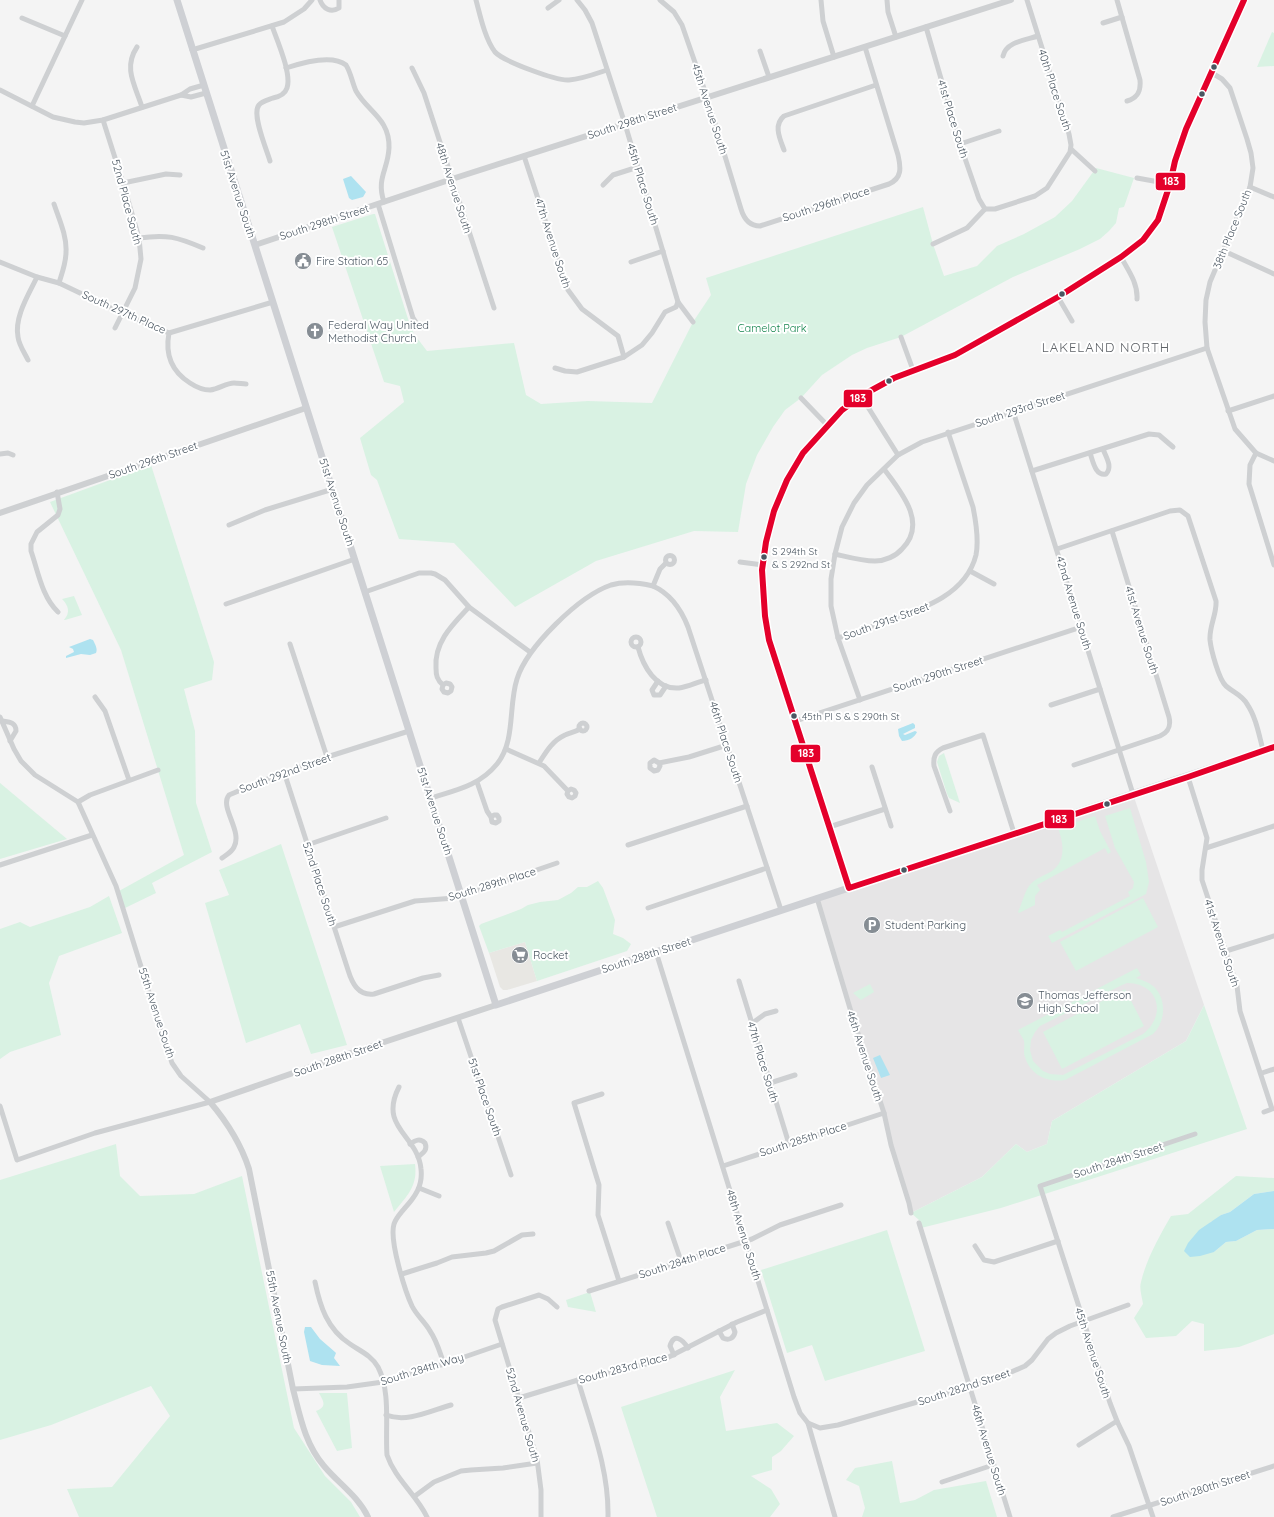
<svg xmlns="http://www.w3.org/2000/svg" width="1274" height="1517" font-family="Quicksand,sans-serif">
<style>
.commercial{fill:#e8e7e3}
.education{fill:#e6e5e6}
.green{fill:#d9f2e3;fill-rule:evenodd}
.water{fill:#aee2f0}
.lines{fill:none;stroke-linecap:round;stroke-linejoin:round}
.minor{stroke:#ced0d2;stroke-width:5}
.tertiary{stroke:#ced0d2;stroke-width:6}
.secondary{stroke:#ced0d4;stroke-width:7}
.bus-1-casing{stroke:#fff;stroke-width:9}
.bus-1{stroke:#e4002b;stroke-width:6}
.bus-dot{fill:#4a5661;stroke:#fff;stroke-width:1.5}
.labels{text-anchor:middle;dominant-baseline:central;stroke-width:4;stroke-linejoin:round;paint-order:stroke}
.bus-label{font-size:10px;fill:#4a5661;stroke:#fff;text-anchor:start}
.street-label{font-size:11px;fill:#4a5661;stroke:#fff}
.poi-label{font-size:11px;fill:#4a5661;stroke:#fff;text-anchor:start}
.park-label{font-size:11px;fill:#17864f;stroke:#fff}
.quarter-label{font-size:13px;letter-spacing:1px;fill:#5f6368;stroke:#fff}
.line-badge{stroke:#fff;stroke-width:1.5}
.badge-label{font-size:11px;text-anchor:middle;font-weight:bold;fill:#fff}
</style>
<rect width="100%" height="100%" fill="#f4f4f4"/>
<path class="commercial" d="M525,942L537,981L507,990H503L500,987L489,953Z"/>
<path class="education" d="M1133,794L1204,1005L1186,1041L1052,1121L1047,1144L1027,1152L1016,1144L982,1177L911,1213L909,1203L817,898Z"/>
<g class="green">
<path d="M1272,32L1274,33V66L1257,67Z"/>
<path d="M1096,168L1134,178L1124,207L1119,208L1116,223L1109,231L1100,239L1080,249L1013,277L901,337L867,348L852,355L822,375L801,398L785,410L773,427L757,455L746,484L738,532L694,531L596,561L515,607L454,543L399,539L377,480L371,475L360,438L404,402L400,386L384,382L332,227L373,214H375L409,322L414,334L427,351L514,343L526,395L541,404L588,401L652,403L693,322L711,295L706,278L923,207L933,244L944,276L977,266L997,246L1024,234L1055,217L1072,201Z"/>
<path d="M151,465L214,662L212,680L184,689L195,731L196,803L212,852L152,883L156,893L125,908L119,891L184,855L121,650L50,502Z"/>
<path d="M74,596L82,615L65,620H64C71,612 68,605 62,599Z"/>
<path d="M944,753L960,803L949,798L947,794L937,762L939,756Z"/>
<path d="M0,783L67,839L0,859Z"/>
<path d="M1130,808L1146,862L1149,882L1146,894L1052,943L1048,936L1060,930L1062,932L1130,896L1128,892L1133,888L1134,882L1115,848L1105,816Z"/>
<path d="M1095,816L1100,831L1111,852L1108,854L1105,848L1037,885L1040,890L1035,896V905L1019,913L1018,912C1022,904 1024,893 1029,886C1035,878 1044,876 1052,871C1067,860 1063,842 1058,828Z"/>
<path d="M281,844L347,1045L311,1054L300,1024L246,1043L205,903L229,895L219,870Z"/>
<path d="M598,881L603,888L615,920L613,934L623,938L631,944L627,951L537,981L525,942L489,953L479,926L481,924L521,909L528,905L540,902L558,900L571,893L578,887H587Z"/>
<path d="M109,896L122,933L59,956L49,983L61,1035L10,1052L0,1059V929L20,922L30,927L90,907Z"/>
<path d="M1143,898L1158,927L1076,971L1060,942Z"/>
<path d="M1137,968L1141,975L1136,978C1142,980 1148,982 1153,986C1167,998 1166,1022 1153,1034L1065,1080C1048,1083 1030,1075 1025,1057C1023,1052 1025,1046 1024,1041C1023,1038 1020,1034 1018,1030ZM1127,983C1159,983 1167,1015 1143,1034L1063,1075L1050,1074L1043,1071L1033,1061L1030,1050L1031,1040L1035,1032L1040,1026L1120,986Z"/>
<path d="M870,984L874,992L861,1000L853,993Z"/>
<path d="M1125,989L1144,1026L1062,1069L1043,1032Z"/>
<path d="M1204,1005L1247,1129L1001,1208L921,1228L919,1220L911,1213L982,1177L1016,1144L1027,1152L1047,1144L1052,1121L1186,1041Z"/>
<path d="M116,1144L120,1176L140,1196L194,1194L242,1176L294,1428L325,1476L351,1502L360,1517H79L67,1489L112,1487L170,1416L151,1386L51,1425L0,1440V1180Z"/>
<path d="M415,1164C418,1186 407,1196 394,1212L380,1166Z"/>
<path d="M1236,1176L1274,1178V1191L1254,1194L1230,1212L1221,1215L1214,1221L1210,1222L1214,1252L1226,1242L1236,1241L1257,1230L1274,1229V1334L1239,1347L1204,1351V1324L1192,1321L1176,1336L1146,1338L1134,1318L1143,1304C1142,1297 1139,1288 1141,1282C1146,1260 1160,1235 1171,1216L1188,1214Z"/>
<path d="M887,1230L925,1351L825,1381L812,1345L787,1353L761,1270Z"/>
<path d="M590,1292L596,1312L568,1307L566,1300Z"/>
<path d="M735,1370L720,1397L726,1431L777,1423L794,1436L781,1451L772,1457V1470L751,1476L771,1489L780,1504L770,1517H657L621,1407Z"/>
<path d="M319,1393H347L352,1448L337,1451L316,1411C327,1407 324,1402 319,1393Z"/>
<path d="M892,1461L900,1503L915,1500L934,1490L986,1481L997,1517H862L865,1508L859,1486L846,1480L855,1468Z"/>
</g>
<g class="water">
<path d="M351,176L366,192L363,197L352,200L349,198L343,179Z"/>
<path d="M90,639L93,640C95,644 98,649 96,653L90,655L81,654L66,658V656L74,652L73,649L69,647Z"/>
<path d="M913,723L915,725V728L903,734L905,735L915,731L917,732C915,737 909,741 902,741L899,736L898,729Z"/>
<path d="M880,1055L890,1075L881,1078L873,1058Z"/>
<path d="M1274,1191V1229L1257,1230L1236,1241L1226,1242L1214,1252L1200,1256L1190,1257L1184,1251L1188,1243L1199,1230L1221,1215L1230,1212L1254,1194Z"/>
<path d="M305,1327H311L320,1339L335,1352L336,1353L334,1358L340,1366L322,1365L310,1361L304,1332Z"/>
</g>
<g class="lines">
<g class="minor">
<path d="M320,0C323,9 331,13 339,8V0"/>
<path d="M476,0C480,15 485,39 495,52C503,61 556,81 569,80C582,79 595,74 607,70"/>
<path d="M577,0L585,10L592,23L625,124L678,302L693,322"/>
<path d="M660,0L674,12L682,25L707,97L741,209C744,219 749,226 760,226L889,184C902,178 901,168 898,155L865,47"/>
<path d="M821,0L823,21L834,57"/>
<path d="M887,0L888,12L896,37"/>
<path d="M1117,0L1140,80C1141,91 1138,98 1127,101"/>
<path d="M548,8L559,0"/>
<path d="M22,18L65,36"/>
<path d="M1103,23L1122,17"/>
<path d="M926,27L960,144L979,199L985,209"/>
<path d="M137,47C123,68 135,85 142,107"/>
<path d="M192,50L284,22L304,9L312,0"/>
<path d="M760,51L769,77"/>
<path d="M1003,56C1006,42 1025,40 1038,36"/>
<path d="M286,68C301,63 332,54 346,65C351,73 352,82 356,91C368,112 390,119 389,148C388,170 376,178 384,202"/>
<path d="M412,68L424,93L494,308"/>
<path d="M1212,73L1222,79L1230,88L1247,139L1251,153L1253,168L1250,187L1210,282L1206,300L1205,322L1207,348L1235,429L1256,453L1250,465L1249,484L1274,565"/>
<path d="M204,85L190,89L181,95L191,97L206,93"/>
<path d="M0,90L53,117L75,122L84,123L103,120L181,95"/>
<path d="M32,106L82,0"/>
<path d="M103,120L123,183L139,238L141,259L135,288L115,328"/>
<path d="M960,144L999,131"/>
<path d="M1071,149L1095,171"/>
<path d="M784,150C780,139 773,125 784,116L876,85"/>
<path d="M524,156L568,290L582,309L618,336L624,357"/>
<path d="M270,161C267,150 251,114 259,105C262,101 268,100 273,98C278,97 285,94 287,88C292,74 277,40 272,26"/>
<path d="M1137,178L1170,184"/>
<path d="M123,183L166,174L180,175"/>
<path d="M603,185L613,175L638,167"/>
<path d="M1250,187L1274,197"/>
<path d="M54,204C59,219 67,236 66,252C66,263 62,273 59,283"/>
<path d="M378,204L413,318L419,327"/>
<path d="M139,238C167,234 177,237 203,248"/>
<path d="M933,244L967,228L985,209H995L1035,196L1047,188L1070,152L1071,145L1069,134L1027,0"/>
<path d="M1224,251L1274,274"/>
<path d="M1121,257C1128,270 1138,283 1137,299"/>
<path d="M0,262L37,277L59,283L122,313L169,333L273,302"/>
<path d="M631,262L663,251"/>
<path d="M1058,297L1072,321"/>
<path d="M169,333C165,354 171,371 190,383C196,387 203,390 210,390C219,389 226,383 234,383C238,383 243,384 246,384"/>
<path d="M901,337L913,370"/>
<path d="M28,360C24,352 19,345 18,337C14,317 29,294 37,277"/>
<path d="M555,368L565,371L577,372L624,357L642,345L652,333L665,312L676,307L678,302"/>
<path d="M861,396L898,455"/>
<path d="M801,398L827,425"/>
<path d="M1013,411L1133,794"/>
<path d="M1228,411L1274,396"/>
<path d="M1090,453C1093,461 1095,476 1106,474C1113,467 1106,457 1103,449"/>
<path d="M1256,453L1274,461"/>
<path d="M0,454L8,453L13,455"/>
<path d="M1032,471L1149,434L1159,435L1173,447"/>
<path d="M57,492L60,509L58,515L37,532L31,544V551C38,571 42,597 58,612"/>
<path d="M229,525L265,510L333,489"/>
<path d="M1057,549L1170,511L1180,510L1188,516L1216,601C1217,614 1209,626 1210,640C1211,650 1219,680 1226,686C1234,693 1242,695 1247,704C1256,717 1259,735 1263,750"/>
<path d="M835,554C848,557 862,561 875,561C885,561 896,556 902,549C928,523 901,492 884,469"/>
<circle cx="670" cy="560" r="4.5"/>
<path d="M740,562L763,565"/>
<path d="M970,571L994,584"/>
<path d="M653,586C671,594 681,609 688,627L781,910"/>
<path d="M365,592L419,573H431L435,574L445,580L469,607L530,652"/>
<path d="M226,604L355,559"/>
<circle cx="636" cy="642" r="5"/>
<path d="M838,638C854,633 871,627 887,621C922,609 966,595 976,555C979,540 976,522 973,507L948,432"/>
<path d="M290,644L327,757"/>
<path d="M638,647C643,666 656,690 679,688C688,687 697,682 706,680"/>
<path d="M658,681L652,690L654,695H660L666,686"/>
<path d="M443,685L446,683L450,684L452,687L451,691L448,693L444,692L442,689L443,685C437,680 436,675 436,668C434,642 453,624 469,607"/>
<path d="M95,697L105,711L129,780"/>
<path d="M860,700L838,638L831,606V579L835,554L842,527L854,503L867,485L898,455L922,442L1207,348"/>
<path d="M1051,705L1100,689"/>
<path d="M0,717L14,749L21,761L35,775L78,802L116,886L161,1031L172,1063L181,1076L210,1102"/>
<path d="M2,721C9,722 16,722 16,731L10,741"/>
<path d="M795,721L1081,627"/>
<circle cx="583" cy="727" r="4"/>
<path d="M506,749L544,766L568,791L567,794L569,797L572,798L575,796L576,793L574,790L571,789L568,791"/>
<path d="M539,763C546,752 552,741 565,735C570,733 575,732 580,729"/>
<path d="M659,763L660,766L658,770L654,771L650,768V763L654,760L659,763L689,757L727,745"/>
<path d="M1074,765L1160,736C1169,732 1171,726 1169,717L1112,531"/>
<path d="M872,767L891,826"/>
<path d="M284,772L348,970C352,983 358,996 374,994L423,978L439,975"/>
<path d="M1188,777L1207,838L1202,870V880L1237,986L1240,1011L1272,1109L1264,1112"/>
<path d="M477,782L487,811L491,817L492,822L496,823L499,821V818L497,815H494L491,817"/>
<path d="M431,798C456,790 479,786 497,764C516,740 508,707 517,679C527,647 579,596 611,585C625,581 640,583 653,586L660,569L666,563"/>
<path d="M78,802L90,795L158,770"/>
<path d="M950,811L934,766C933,757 935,752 943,748L983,735L1014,833"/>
<path d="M829,827L885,809"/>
<path d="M307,845L386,818"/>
<path d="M628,845L747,806"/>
<path d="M1206,848L1274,826"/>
<path d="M222,858C226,855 232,852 234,847C243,831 219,807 229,795L262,781L327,757L409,731"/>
<path d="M0,865L92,835"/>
<path d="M849,888L776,663L769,640L765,616L762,570L766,542L774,511L787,480L803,453L842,410L861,396L894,378L955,355L1058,297L1121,257L1143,240L1158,220L1170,184L1175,161L1186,129L1244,0"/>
<path d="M817,898L852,1015L884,1113L891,1145L909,1203L911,1213"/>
<path d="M648,908L767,868"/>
<path d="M334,927L415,901L455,898L557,863"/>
<path d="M1226,951L1274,936"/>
<path d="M656,952L794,1397L800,1413L808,1423L835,1517"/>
<path d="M739,981L789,1144"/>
<path d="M458,1018L511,1175"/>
<path d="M751,1024L765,1014L776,1011"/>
<path d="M1262,1073L1274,1069"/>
<path d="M770,1083L795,1075"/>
<path d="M399,1087C378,1128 418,1135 421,1169C423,1186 415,1197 404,1209C400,1214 396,1218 394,1224C389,1240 405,1291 412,1306C417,1316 425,1322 430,1331C437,1341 440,1353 444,1364"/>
<path d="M602,1094L574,1103L599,1185L598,1215L619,1281"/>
<path d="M0,1106L17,1160L95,1133L210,1102"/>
<path d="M410,1144C416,1140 420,1138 425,1143C428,1150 423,1153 418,1157"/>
<path d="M723,1166L884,1113"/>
<path d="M419,1188L439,1196"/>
<path d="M668,1223L681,1261"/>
<path d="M919,1223L1010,1517"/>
<path d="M975,1246L984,1260L994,1262L1058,1241"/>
<path d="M402,1274L437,1263L452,1257L486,1253L494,1251L522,1235L533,1234"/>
<path d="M315,1282C320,1306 327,1329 350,1344C360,1351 371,1355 378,1367C391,1392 385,1427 387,1455C395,1479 416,1494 427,1517"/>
<path d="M589,1291L752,1239L780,1225L841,1205"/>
<path d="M719,1331L723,1338C729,1341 734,1338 735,1332L732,1324"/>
<path d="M674,1355L670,1346C674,1332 683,1340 688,1348"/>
<path d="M578,1380C591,1425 609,1469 608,1517"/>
<path d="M293,1389L347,1387L383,1382L444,1364L502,1344"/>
<path d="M519,1398L578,1380L663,1360L737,1322L767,1310"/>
<path d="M386,1415C407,1423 430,1411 451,1405"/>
<path d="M808,1423L820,1428L838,1425L969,1387L1009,1373L1025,1366L1032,1360L1048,1339L1056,1333L1070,1326L1128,1305"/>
<path d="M1079,1445L1117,1421"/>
<path d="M942,1482L993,1465"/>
<path d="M415,1496L434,1482L461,1471L471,1470L503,1468L537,1463"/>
<path d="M541,1517V1490L537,1459L495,1320L498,1309L502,1307L539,1295L548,1299L557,1307"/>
<path d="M1113,1517L1274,1466"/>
<path d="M1153,1517L1129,1446L1117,1421L1110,1403L1040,1186L1195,1134"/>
</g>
<g class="tertiary">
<path d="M255,245L452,179L1011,0"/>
<path d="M0,513L306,408"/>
<path d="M368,1517C358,1496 338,1483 324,1466C305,1444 300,1416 293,1389L249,1169C241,1144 227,1122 210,1102L342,1056L496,1005"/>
</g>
<path class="secondary" d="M177,0L496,1005L1274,747"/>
<defs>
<path id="bus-1" d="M1244,0L1186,129L1175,161L1170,184L1158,220L1143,240L1121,257L1058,297L955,355L894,378L861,396L842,410L803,453L787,480L774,511L766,542L762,570L765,616L769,640L849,888L1188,777L1274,747"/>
</defs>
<use href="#bus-1" class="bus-1-casing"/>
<use href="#bus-1" class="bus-1"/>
</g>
<defs>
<symbol id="civic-disc" viewBox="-11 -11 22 22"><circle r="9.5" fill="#868d94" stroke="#fff"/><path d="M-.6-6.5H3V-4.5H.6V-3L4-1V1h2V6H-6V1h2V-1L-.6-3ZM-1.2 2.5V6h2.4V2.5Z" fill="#fff"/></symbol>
<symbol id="church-disc" viewBox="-11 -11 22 22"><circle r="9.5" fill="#868d94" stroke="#fff"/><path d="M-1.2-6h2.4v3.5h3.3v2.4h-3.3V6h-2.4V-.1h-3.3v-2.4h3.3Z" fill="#fff"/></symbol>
<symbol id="parking-disc" viewBox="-11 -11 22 22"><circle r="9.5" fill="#868d94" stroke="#fff"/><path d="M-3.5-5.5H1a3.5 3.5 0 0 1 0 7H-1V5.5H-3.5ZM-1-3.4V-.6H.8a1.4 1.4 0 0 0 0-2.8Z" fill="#fff"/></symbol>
<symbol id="supermarket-disc" viewBox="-11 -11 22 22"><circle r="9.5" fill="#868d94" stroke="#fff"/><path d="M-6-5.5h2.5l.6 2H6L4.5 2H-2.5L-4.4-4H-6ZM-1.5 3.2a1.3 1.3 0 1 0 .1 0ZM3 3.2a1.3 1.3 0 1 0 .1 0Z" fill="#fff"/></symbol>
<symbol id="school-disc" viewBox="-11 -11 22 22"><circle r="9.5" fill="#868d94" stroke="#fff"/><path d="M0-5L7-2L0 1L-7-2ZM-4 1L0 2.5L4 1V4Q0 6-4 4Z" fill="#fff"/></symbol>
</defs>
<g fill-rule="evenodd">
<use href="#civic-disc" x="293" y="251" width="20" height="20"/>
<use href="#church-disc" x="305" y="321" width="20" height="20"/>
<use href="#parking-disc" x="862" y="915" width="20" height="20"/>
<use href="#supermarket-disc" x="510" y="945" width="20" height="20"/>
<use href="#school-disc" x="1015" y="991" width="20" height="20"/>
</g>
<g class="bus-dot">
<circle cx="1214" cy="67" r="3.5"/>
<circle cx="1202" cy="94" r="3.5"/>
<circle cx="1062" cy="294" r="3.5"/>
<circle cx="889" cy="381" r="3.5"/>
<circle cx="764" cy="557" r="3.5"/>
<circle cx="794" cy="716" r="3.5"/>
<circle cx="1107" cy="804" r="3.5"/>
<circle cx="904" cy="870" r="3.5"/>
</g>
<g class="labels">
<g class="bus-label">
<text x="772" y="551">S 294th St<tspan x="772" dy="13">&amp; S 292nd St</tspan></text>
<text x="802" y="716">45th Pl S &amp; S 290th St</text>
</g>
<g class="street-label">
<text transform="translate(1055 90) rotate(72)">40th Place South</text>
<text transform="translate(710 109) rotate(72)">45th Avenue South</text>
<text transform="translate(953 119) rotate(73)">41st Place South</text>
<text transform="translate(632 121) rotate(-18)">South 298th Street</text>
<text transform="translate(643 184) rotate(73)">45th Place South</text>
<text transform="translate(454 188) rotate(72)">48th Avenue South</text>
<text transform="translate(238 194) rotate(72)">51st Avenue South</text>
<text transform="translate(127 202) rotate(75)">52nd Place South</text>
<text transform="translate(826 204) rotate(-18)">South 296th Place</text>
<text transform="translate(324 222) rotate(-18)">South 298th Street</text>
<text transform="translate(1232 229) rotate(-68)">38th Place South</text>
<text transform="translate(553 243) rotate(72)">47th Avenue South</text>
<text transform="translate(124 312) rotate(24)">South 297th Place</text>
<text transform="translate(1020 409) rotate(-18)">South 293rd Street</text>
<text transform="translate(153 460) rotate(-19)">South 296th Street</text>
<text transform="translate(337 502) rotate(72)">51st Avenue South</text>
<text transform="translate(1074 603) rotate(73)">42nd Avenue South</text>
<text transform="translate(886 621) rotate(-20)">South 291st Street</text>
<text transform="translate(1142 630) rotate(73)">41st Avenue South</text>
<text transform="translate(938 674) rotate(-18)">South 290th Street</text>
<text transform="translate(726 742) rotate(72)">46th Place South</text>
<text transform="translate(285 773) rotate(-20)">South 292nd Street</text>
<text transform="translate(435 811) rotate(72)">51st Avenue South</text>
<text transform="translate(320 884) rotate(72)">52nd Place South</text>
<text transform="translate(492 884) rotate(-17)">South 289th Place</text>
<text transform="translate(1222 943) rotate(72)">41st Avenue South</text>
<text transform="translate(646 955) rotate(-18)">South 288th Street</text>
<text transform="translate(157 1013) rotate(72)">55th Avenue South</text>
<text transform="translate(865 1056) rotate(72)">46th Avenue South</text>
<text transform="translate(338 1058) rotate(-19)">South 288th Street</text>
<text transform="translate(763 1062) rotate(73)">47th Place South</text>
<text transform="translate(485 1097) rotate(71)">51st Place South</text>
<text transform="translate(803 1139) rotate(-18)">South 285th Place</text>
<text transform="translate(1118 1160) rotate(-18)">South 284th Street</text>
<text transform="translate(744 1235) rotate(73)">48th Avenue South</text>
<text transform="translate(682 1261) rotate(-18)">South 284th Place</text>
<text transform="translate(279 1317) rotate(79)">55th Avenue South</text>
<text transform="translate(1093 1353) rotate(72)">45th Avenue South</text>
<text transform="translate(623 1368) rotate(-15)">South 283rd Place</text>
<text transform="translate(422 1369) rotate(-17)">South 284th Way</text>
<text transform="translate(964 1387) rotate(-18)">South 282nd Street</text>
<text transform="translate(523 1415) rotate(74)">52nd Avenue South</text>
<text transform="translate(989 1450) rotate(73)">46th Avenue South</text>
<text transform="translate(1205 1488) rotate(-18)">South 280th Street</text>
</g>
<g class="poi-label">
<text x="316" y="261">Fire Station 65</text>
<text x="328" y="325">Federal Way United<tspan x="328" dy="13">Methodist Church</tspan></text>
<text x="885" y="925">Student Parking</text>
<text x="533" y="955">Rocket</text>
<text x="1038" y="995">Thomas Jefferson<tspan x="1038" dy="13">High School</tspan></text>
</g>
<g class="park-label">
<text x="772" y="328">Camelot Park</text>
</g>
<g class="quarter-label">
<text x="1106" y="347">LAKELAND NORTH</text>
</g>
</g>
<g class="line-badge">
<rect x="1155" y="172" width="31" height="19" rx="4" fill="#e4002b"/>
<rect x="843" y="389" width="30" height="19" rx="4" fill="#e4002b"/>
<rect x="790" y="744" width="31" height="19" rx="4" fill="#e4002b"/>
<rect x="1044" y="809" width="31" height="20" rx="4" fill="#e4002b"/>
</g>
<g class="badge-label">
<text x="1171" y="185">183</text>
<text x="858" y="402">183</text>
<text x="806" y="757">183</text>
<text x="1059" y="823">183</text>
</g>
</svg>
